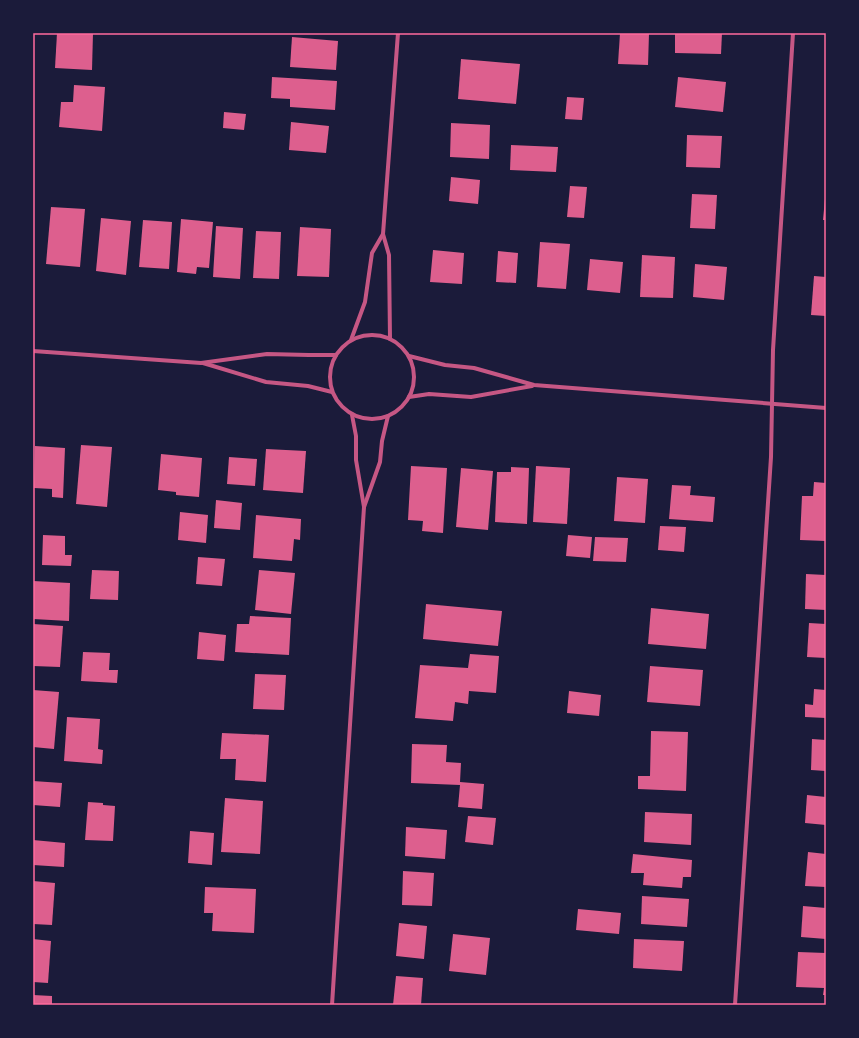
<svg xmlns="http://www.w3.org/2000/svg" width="859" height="1038" font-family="'Roboto Condensed',sans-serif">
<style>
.building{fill:#dd5f8e}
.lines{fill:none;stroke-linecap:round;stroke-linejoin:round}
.minor{stroke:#c65784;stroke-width:4}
.neatline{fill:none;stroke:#ff6b9d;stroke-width:1.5}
</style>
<rect width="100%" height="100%" fill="#1b1b3a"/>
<g class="building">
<path d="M57,33H93L92,70L55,68Z"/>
<path d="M620,33H649L648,65L618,64Z"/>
<path d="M675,33H722L721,54L675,53Z"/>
<path d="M292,37L338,41L336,70L290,67Z"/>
<path d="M461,59L520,64L516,104L458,99Z"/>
<path d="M272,77L337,81L335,110L290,107V99L271,98Z"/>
<path d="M678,77L726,82L723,112L675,107Z"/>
<path d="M74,85L105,87L102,131L59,127L61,102H73Z"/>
<path d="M567,97L584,98L582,120L565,119Z"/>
<path d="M224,112L246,114L244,130L223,128Z"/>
<path d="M291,122L329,126L326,153L289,150Z"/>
<path d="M451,123L490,125L489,159L450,157Z"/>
<path d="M687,135L722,136L720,168L686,167Z"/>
<path d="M511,145L558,147L556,172L510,170Z"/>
<path d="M451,177L480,180L478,204L449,201Z"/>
<path d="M570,186L587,187L584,218L567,217Z"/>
<path d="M692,194L717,195L715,229L690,228Z"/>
<path d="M825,199H826V220H823Z"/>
<path d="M51,207L85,209L80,267L46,264Z"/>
<path d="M101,218L131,221L126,275L96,271Z"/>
<path d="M181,219L213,222L209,268L197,267L196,274L177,272Z"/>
<path d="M143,220L172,222L169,269L139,267Z"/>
<path d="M216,226L243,228L240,279L213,277Z"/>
<path d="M300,227L331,229L329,277L297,276Z"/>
<path d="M256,231L281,232L279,279L253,278Z"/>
<path d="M540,242L570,244L566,289L537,287Z"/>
<path d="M433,250L464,253L462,284L430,282Z"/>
<path d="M498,251L518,253L516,283L496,282Z"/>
<path d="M642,255L675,257L673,298L640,297Z"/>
<path d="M590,259L623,262L620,293L587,290Z"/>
<path d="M695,264L727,267L724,300L693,297Z"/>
<path d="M814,276L826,277V316L811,315Z"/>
<path d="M81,445L112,447L107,507L76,504Z"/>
<path d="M35,446L65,448L63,498L52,497V489L34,488Z"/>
<path d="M266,449L306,451L303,493L263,490Z"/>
<path d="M161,454L202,458L199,497L176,495V492L158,490Z"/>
<path d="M229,457L257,459L255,486L227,484Z"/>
<path d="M411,466L447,468L443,533L422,531L423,521L408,520Z"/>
<path d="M536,466L570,468L567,524L533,522Z"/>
<path d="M511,467L529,468L527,524L495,522L497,472H511Z"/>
<path d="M461,468L493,471L488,530L456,527Z"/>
<path d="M617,477L648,479L645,523L614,521Z"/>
<path d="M814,482L826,483V541L800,540L802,496H813Z"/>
<path d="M672,485L691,486L690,495L715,497L713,522L669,519Z"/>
<path d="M216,500L242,503L240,530L214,528Z"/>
<path d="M180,512L208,515L206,543L178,540Z"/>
<path d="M256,515L301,519L300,540L294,539L292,561L253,558Z"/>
<path d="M660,526L686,527L684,552L658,550Z"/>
<path d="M43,535L65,536V555H72L71,566L42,565Z"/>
<path d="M568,535L592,537L590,558L566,556Z"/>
<path d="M595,537L628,538L626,562L593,561Z"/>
<path d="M198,557L225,559L222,586L196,584Z"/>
<path d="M92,570L119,571L118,600L90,599Z"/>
<path d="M259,570L295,573L291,614L255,610Z"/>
<path d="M806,574L826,575V610L805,609Z"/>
<path d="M33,581L70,583L69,621L33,619Z"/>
<path d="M426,604L502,611L498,646L423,639Z"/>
<path d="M651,608L709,614L706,649L648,644Z"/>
<path d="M250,616L291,618L289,655L235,652L237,624H249Z"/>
<path d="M809,623L826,624V658L807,657Z"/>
<path d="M33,624L63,626L60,667L33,666Z"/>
<path d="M199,632L226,635L224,661L197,659Z"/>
<path d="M83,652L110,653L109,670H118L117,683L81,681Z"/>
<path d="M470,654L499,656L496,693L469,691L468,704L455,702L453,721L415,718L420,665L468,668Z"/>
<path d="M650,666L703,670L700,706L647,702Z"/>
<path d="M255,674L286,675L284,710L253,709Z"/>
<path d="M814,689L826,690V718L805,717V704L813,705Z"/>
<path d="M33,690L59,692L54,749L33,747Z"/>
<path d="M569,691L601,695L599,716L567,713Z"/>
<path d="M67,717L100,719L98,749L103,750L102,764L64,761Z"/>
<path d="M651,731L688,732L686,791L638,789V776H650Z"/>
<path d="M222,733L269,735L266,782L235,780L236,759H220Z"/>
<path d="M812,739L826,740V771L811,770Z"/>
<path d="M412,744L447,745L446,762L461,763L460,782L484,784L482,809L458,807L460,785L411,783Z"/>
<path d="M33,781L62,783L60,807L33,805Z"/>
<path d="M807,795L826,797V825L805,823Z"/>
<path d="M225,798L263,801L260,854L221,852Z"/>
<path d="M88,802L103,803V805L115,806L113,841L85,840Z"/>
<path d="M645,812L692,814L691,845L644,842Z"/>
<path d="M468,816L496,818L493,845L465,842Z"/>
<path d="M406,827L447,830L445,859L405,856Z"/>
<path d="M190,831L214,833L212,865L188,863Z"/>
<path d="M33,840L65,843L64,867L33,865Z"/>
<path d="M808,852L826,854V887L805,886Z"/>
<path d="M633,854L692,860L691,877H683L682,888L643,885L644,873H631Z"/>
<path d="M403,871L434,873L432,906L402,905Z"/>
<path d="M33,881L55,883L52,925L33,924Z"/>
<path d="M205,887L256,889L254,933L212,931L213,913H204Z"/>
<path d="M642,896L689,899L687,927L641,924Z"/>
<path d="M803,906L826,908V939L801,937Z"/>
<path d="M578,909L621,913L619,934L576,930Z"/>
<path d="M399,923L427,926L424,959L396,956Z"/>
<path d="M453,934L490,938L486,975L449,971Z"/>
<path d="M33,939L51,941L48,983L33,982Z"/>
<path d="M634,939L684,941L682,971L633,968Z"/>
<path d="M798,952L826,953V995H823L824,988L796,987Z"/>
<path d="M396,976L423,978L421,1005H393Z"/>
<path d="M33,995L52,996V1005H33Z"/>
</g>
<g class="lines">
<g class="minor">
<circle cx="372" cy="377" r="42"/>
<path d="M390,339L389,255L383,234L398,33"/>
<path d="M351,340L365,302L372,253L383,234"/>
<path d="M33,351L201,363L267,354L309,355H336"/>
<path d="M409,356L445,365L474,368L534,385L826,408"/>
<path d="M203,363L266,382L308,386L332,392"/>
<path d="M409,397L429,394L471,397L532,386"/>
<path d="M364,507L380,462L382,441L388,416"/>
<path d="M332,1005L364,507L356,460V436L352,415"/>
<path d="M735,1005L771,457L773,350L793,33"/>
</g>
</g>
<rect width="859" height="1038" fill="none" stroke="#1b1b3a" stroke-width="68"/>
<rect x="34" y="34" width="791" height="970" class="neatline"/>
</svg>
